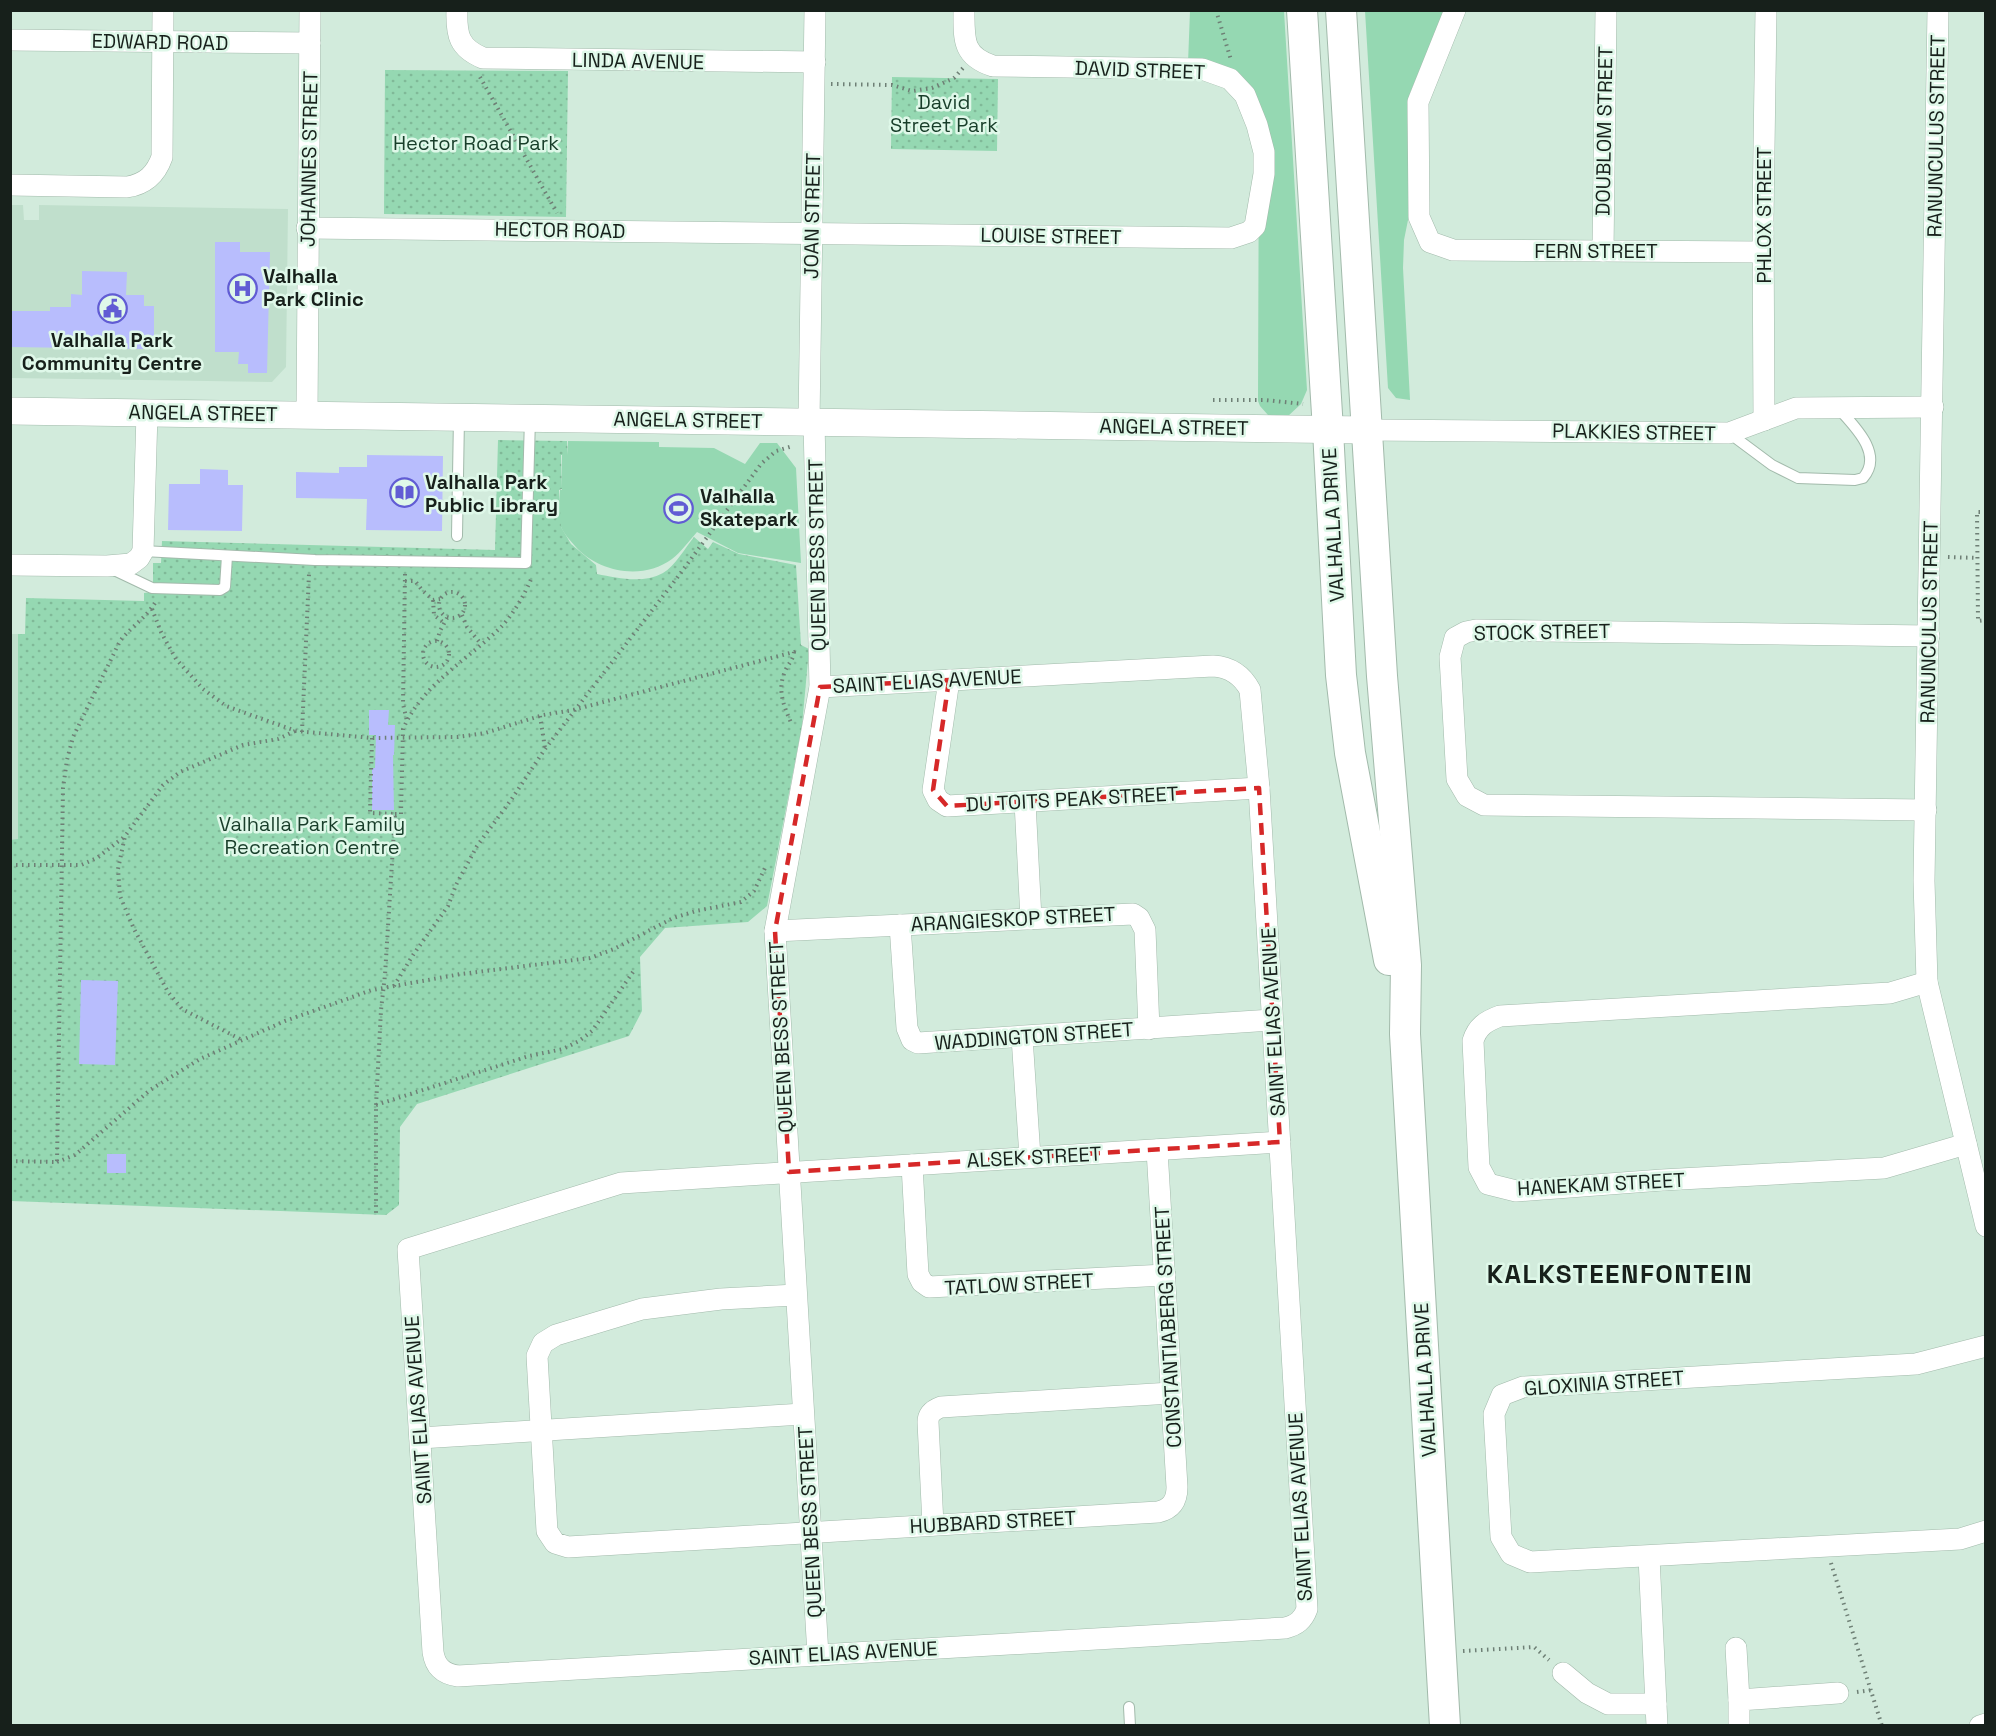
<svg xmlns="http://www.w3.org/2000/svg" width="1996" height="1736" font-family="'Space Grotesk',sans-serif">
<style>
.built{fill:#c0dfcc}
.grass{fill:#95d8b2}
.park{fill:url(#park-dots)}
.building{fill:#b8bdfd}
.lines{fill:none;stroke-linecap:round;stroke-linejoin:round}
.service-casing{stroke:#a2baab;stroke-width:12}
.minor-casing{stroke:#a2baab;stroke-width:22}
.tertiary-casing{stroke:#a2baab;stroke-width:28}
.secondary-casing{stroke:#a2baab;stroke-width:32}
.path{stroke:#6e7f75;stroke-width:4;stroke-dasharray:1.5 4.5;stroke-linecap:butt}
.service{stroke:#fff;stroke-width:10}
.minor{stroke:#fff;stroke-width:21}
.tertiary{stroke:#fff;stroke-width:27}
.secondary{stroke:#fff;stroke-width:30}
.marked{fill:none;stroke:#d62828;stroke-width:4.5;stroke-dasharray:12 8;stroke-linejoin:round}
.labels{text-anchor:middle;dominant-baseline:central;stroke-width:5;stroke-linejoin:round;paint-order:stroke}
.street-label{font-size:20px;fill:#17201b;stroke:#dff8e9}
.park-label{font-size:20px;fill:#183e2a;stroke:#dff8e9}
.poi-label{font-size:20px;font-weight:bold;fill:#17201b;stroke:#dff8e9;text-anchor:start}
.district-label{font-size:26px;font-weight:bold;letter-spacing:1.5px;fill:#17201b;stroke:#dff8e9}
</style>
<defs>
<pattern id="park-dots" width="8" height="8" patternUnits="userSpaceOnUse" patternTransform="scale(1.5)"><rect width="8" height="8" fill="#95d8b2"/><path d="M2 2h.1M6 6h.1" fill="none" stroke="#80b998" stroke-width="1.8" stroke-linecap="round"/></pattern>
</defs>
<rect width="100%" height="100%" fill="#d2ebdc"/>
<g class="built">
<path d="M11,205H23L24,220H39V205L288,209L286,367L272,382L11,378Z"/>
<rect x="10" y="634" width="8" height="206"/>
</g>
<g class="grass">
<path d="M1190,11H1284L1307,390L1301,404L1287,417L1268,415L1260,406L1258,401L1259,111L1188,63Z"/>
<path d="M1365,11H1444L1410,93L1407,112L1412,200L1404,240L1403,268L1410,400L1396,398L1388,388Z"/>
<path d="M568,441L659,442V447L714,448L745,464L760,443H777L796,468L801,563L738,553L697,532C690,540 680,553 672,559C642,581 598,572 575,546C570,540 564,534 561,527C557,516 560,501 560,490H562V455H568Z"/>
</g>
<g class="park">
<path d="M385,70L568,71L566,217L384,214Z"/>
<path d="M892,77L998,79L997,151L891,149Z"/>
<path d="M498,440L567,441L568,455H561L562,489L559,490L561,527L571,544L596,565L597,574C618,578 643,584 663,573C675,566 685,548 694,537L708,549L713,542L739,554L796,565L801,645L809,649L802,726L767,906L748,922L665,928L640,957L642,1011L629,1036L417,1104L400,1127L399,1205L386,1215L11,1201L10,840L18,839V634H25L26,598L144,601V593L153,592V563H161L162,541L495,550Z"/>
</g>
<g class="building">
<path d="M215,242H240V252H270L267,373H248V364H238L239,352H215Z"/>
<path d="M82,271L127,272L126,295H144V306H154V342L144,341L143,349L10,347V311H50V307H71V294L82,295Z"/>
<path d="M367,455L443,456L442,531L366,530L367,499L296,498V472L339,473V467H367Z"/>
<path d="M200,469L228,470V485H243L242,531L168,530L169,484H200Z"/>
<path d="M369,710H389L388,725H395L394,755H393L394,810H372V768H375L376,735H369Z"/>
<path d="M81,980L118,981L115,1065L79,1064Z"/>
<rect x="107" y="1154" width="19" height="19"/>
</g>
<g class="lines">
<defs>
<g id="service">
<path d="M1729,433L1772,465L1798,478L1855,480L1863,478C1884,454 1854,426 1839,409"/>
<path d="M457,536L459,417"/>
<path d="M143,551L315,560L526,563L530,418"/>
<path d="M112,569L152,588L220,590L225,587L227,556"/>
<path d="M1129,1707L1130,1726"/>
</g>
<g id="minor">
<path d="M457,10C456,35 459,48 483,58L815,62"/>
<path d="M1455,10L1418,102L1419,217L1430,242L1453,250L1763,252"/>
<path d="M1938,10L1924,881L1927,982L1986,1226"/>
<path d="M10,40L310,43"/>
<path d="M10,185L127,187C146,184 156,174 162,157L163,10"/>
<path d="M307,228L1231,238L1249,232L1255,226L1264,174V152L1257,125L1245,95L1230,79L1202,69L993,66C962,56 964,39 964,10"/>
<path d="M1603,251L1606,10"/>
<path d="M307,415L310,10"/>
<path d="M1764,420L1763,218L1766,10"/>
<path d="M809,422L815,10"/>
<path d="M814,422L820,687L775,931L818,1655"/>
<path d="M1366,430L1729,433L1796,408L1933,407"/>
<path d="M10,565L107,566L131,564L139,558L143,551L147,413"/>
<path d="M949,680L933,790L938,800L947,806L1259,788"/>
<path d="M820,687L1213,666C1230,667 1242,675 1250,690L1259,788L1307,1609C1303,1620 1297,1625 1285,1628L458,1676C443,1674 435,1666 433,1652L408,1249L621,1183L1280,1142"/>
<path d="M1025,802L1031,919"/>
<path d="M1926,810L1484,805L1467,796L1457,779L1450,657L1455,638L1466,632L1476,630L1929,636"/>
<path d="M900,925L907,1028L912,1040L918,1043L1272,1020"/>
<path d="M775,931L1133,914L1139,918L1145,930L1149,1029"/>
<path d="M1927,982L1890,993L1500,1016C1486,1021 1477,1027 1473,1041L1479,1167L1488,1184L1516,1191L1662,1180L1884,1168L1966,1144"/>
<path d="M1022,1037L1030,1157"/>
<path d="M912,1165L918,1274L922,1282L929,1287L1165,1275"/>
<path d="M796,1295L721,1299L642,1309L556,1335L543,1343L537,1356L547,1531L555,1543L568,1547L1158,1512C1171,1509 1177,1501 1177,1487L1157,1150"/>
<path d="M1986,1346L1916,1364L1523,1387L1502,1395L1494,1414L1501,1537L1511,1554L1530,1562L1960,1539L1986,1531"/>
<path d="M420,1438L803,1414"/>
<path d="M933,1525L928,1422C928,1414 933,1410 941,1407L1171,1393"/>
<path d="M1649,1557L1657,1726"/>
<path d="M1736,1648L1739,1700"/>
<path d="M1563,1673L1587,1693L1608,1704H1656"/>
<path d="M1739,1726V1700L1838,1693"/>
<path d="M1980,1726L1986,1724"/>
</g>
<path id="tertiary" d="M10,411L1366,430"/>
<g id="secondary">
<path d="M1302,10L1328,430L1341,675L1350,753L1389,960"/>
<path d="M1341,10L1382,676L1406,965L1405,1034L1445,1726"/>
</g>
</defs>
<use href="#service" class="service-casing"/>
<use href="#minor" class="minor-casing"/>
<use href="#tertiary" class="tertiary-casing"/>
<use href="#secondary" class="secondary-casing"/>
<g class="path">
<path d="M1216,10L1231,60"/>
<path d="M480,77L557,213"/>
<path d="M831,84L892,85L912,91L932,88L954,78L963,68"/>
<path d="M1213,400H1265L1303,404"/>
<path d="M1986,512H1977L1978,621L1986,620"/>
<path d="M1948,557L1978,558"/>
<path d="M405,574L403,704L407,721"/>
<path d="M405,581H415L422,590L433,600L440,599"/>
<circle cx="452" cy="605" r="13"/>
<path d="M433,600L434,615L444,623"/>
<path d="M152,609L161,632L176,659L203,689L226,706L296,731L372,738L458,737L485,733L543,715L573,710L794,652C793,660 789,663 786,669C776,690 784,706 792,725"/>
<path d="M462,615L467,627L481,644"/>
<circle cx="436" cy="654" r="13"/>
<path d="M437,641L440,631L447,618"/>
<path d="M540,716L545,748"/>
<path d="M302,732L309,574"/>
<path d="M372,738L370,813L395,814L385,975L381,1010L376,1105V1213"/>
<path d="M395,814H401L403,729C423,684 466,661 500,628C513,615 525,594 532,577"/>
<path d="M10,865H81L97,858L124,837"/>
<path d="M394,986L413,955L448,906L456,885L477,846L511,800L545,749L677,578L761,464L776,451L793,446"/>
<path d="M240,1039L182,1009L168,992L134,929L120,896L118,869L125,836L163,785L180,772L243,745L278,739L295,731"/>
<path d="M376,1105L529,1056L563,1049L579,1041L592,1031L633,972"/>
<path d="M10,1161L57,1162L63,788L67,760L73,737L120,641C131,627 148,616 156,601"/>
<path d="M57,1162L75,1155L150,1090L200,1059L285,1021L372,990L461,974L590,958L614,949L673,918L696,911L741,902L754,891L765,868"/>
<path d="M1831,1563L1882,1726"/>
<path d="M1463,1651L1534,1647L1549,1660"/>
<path d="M1857,1692L1872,1690"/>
</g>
<use href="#service" class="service"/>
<use href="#minor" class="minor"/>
<use href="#tertiary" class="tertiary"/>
<use href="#secondary" class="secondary"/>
</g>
<path class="marked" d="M949,680L933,790L947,806L1259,788L1280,1142L789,1172L775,931L820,687Z"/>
<defs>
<symbol id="hospital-ring" viewBox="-11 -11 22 22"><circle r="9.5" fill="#dff8e9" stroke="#615cd4" stroke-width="1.5"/><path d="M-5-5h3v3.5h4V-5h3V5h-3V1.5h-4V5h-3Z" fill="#615cd4"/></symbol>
<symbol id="civic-ring" viewBox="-11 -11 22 22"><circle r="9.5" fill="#dff8e9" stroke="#615cd4" stroke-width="1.5"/><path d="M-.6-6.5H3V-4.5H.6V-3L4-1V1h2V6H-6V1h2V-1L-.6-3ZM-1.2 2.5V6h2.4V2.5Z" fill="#615cd4"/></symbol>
<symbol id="library-ring" viewBox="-11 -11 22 22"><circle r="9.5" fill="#dff8e9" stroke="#615cd4" stroke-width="1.5"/><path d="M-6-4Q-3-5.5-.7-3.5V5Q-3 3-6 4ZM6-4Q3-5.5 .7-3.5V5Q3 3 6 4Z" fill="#615cd4"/></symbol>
<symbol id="stadium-ring" viewBox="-11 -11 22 22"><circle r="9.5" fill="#dff8e9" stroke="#615cd4" stroke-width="1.5"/><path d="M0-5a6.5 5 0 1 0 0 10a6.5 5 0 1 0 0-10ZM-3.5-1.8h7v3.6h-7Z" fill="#615cd4"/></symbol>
</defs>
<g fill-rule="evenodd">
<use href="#hospital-ring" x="226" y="272" width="33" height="33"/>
<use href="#civic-ring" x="96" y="292" width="33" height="33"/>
<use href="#library-ring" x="388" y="476" width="33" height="33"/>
<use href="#stadium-ring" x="662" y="492" width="33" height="33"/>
</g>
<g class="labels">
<g class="street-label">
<text transform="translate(160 42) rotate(1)">EDWARD ROAD</text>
<text transform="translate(638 61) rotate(1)">LINDA AVENUE</text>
<text transform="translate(1140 70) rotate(2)">DAVID STREET</text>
<text transform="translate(1604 131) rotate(-89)">DOUBLOM STREET</text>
<text transform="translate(1936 136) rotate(-89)">RANUNCULUS STREET</text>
<text transform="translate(309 159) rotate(-89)">JOHANNES STREET</text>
<text transform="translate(1764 215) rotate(-90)">PHLOX STREET</text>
<text transform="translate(812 216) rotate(-89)">JOAN STREET</text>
<text transform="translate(560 230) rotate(1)">HECTOR ROAD</text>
<text transform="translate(1051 236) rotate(1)">LOUISE STREET</text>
<text x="1596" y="251">FERN STREET</text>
<text transform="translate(203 413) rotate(1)">ANGELA STREET</text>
<text transform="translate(688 420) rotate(1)">ANGELA STREET</text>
<text transform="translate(1174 427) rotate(1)">ANGELA STREET</text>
<text transform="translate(1634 432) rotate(1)">PLAKKIES STREET</text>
<text transform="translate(1333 525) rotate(-93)">VALHALLA DRIVE</text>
<text transform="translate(817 555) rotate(-91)">QUEEN BESS STREET</text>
<text transform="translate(1929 622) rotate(-89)">RANUNCULUS STREET</text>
<text transform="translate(1542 632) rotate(-1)">STOCK STREET</text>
<text transform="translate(927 681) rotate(-3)">SAINT ELIAS AVENUE</text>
<text transform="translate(1072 799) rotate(-3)">DU TOITS PEAK STREET</text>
<text transform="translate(1013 919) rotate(-3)">ARANGIESKOP STREET</text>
<text transform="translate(1273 1022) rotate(-93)">SAINT ELIAS AVENUE</text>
<text transform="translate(1034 1036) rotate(-4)">WADDINGTON STREET</text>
<text transform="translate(781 1037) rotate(-93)">QUEEN BESS STREET</text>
<text transform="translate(1034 1157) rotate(-3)">ALSEK STREET</text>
<text transform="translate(1601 1184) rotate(-3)">HANEKAM STREET</text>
<text transform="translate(1019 1284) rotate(-3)">TATLOW STREET</text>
<text transform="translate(1168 1327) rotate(-93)">CONSTANTIABERG STREET</text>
<text transform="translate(1425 1380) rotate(-93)">VALHALLA DRIVE</text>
<text transform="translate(1604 1383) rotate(-4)">GLOXINIA STREET</text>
<text transform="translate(418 1410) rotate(-94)">SAINT ELIAS AVENUE</text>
<text transform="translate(1300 1507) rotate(-93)">SAINT ELIAS AVENUE</text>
<text transform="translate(810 1522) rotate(-93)">QUEEN BESS STREET</text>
<text transform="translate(993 1522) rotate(-3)">HUBBARD STREET</text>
<text transform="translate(843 1653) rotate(-3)">SAINT ELIAS AVENUE</text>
</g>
<g class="park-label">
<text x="944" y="102">David<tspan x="944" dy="23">Street Park</tspan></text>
<text x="476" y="143">Hector Road Park</text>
<text x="312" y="824">Valhalla Park Family<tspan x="312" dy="23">Recreation Centre</tspan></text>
</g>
<g class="poi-label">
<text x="263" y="276">Valhalla<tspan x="263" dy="23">Park Clinic</tspan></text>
<text x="112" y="340" text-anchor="middle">Valhalla Park<tspan x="112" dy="23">Community Centre</tspan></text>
<text x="425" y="482">Valhalla Park<tspan x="425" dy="23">Public Library</tspan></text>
<text x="700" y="496">Valhalla<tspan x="700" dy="23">Skatepark</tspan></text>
</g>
<g class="district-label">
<text x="1620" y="1274">KALKSTEENFONTEIN</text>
</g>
</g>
<rect width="1996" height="1736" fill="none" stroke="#17201b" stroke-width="24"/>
</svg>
